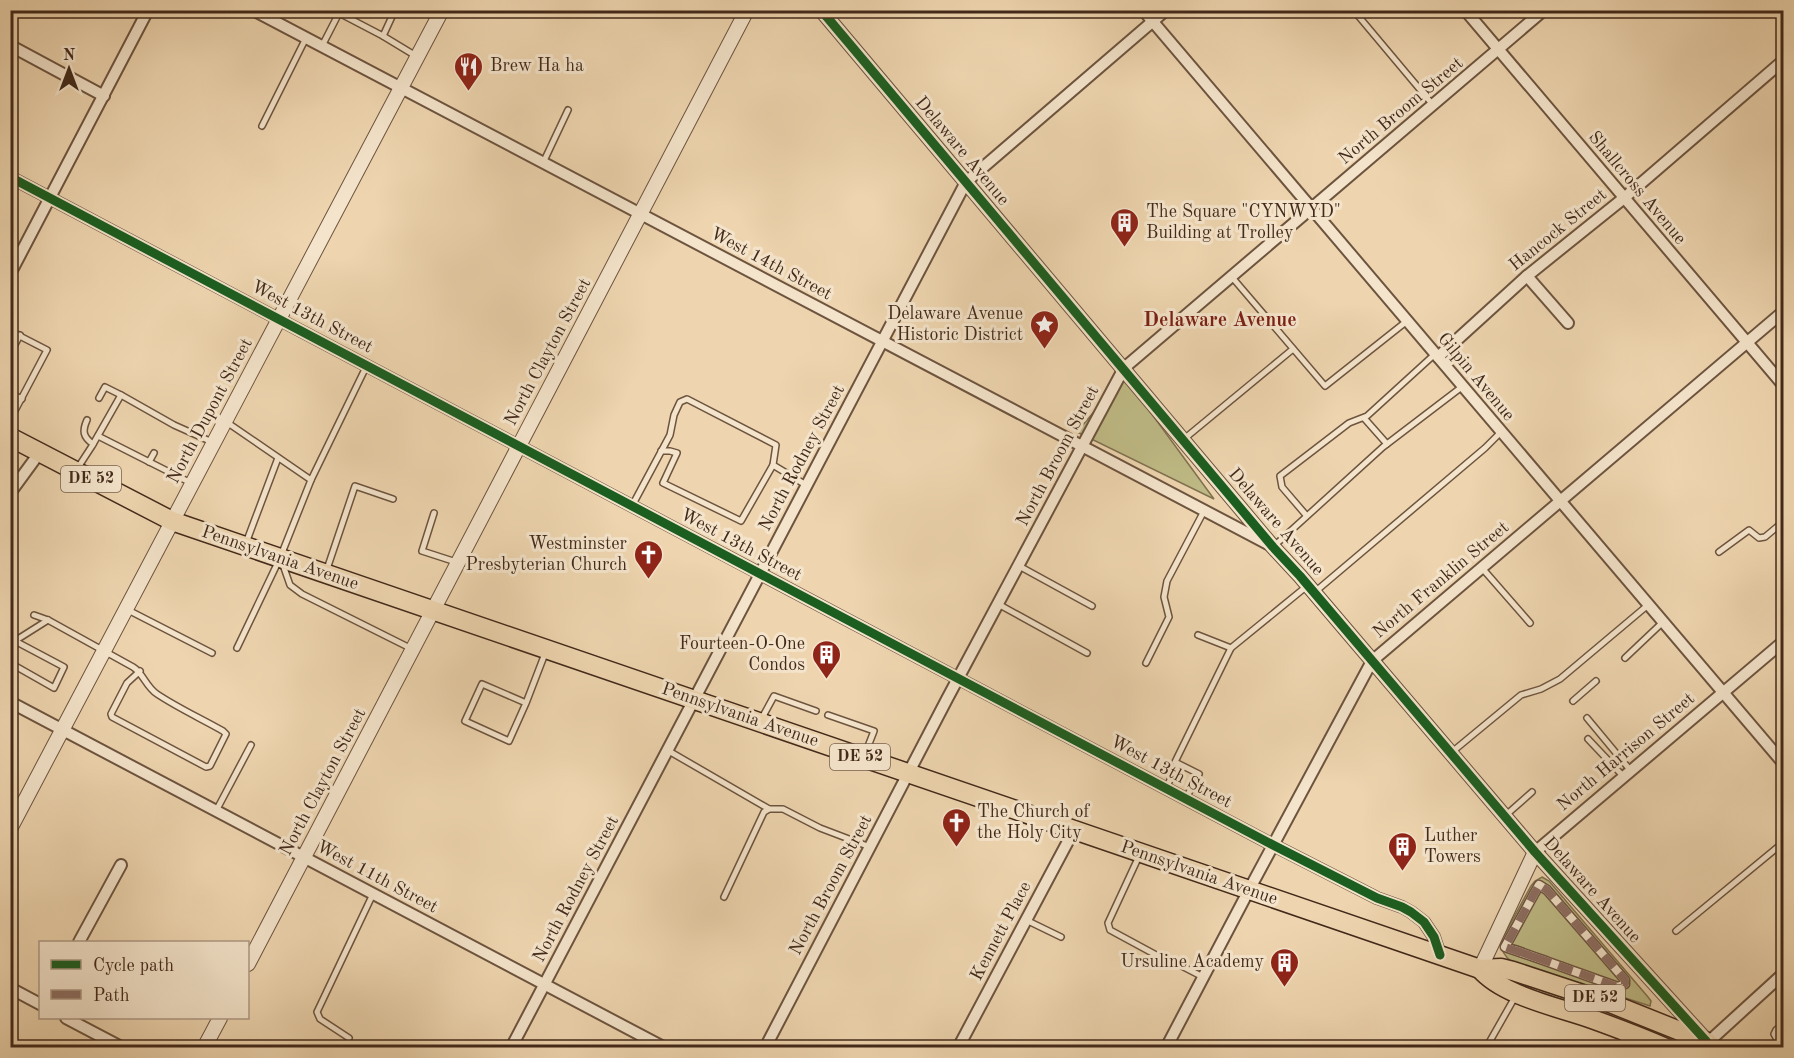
<svg xmlns="http://www.w3.org/2000/svg" width="1794" height="1058" font-family="'Old Standard TT',serif">
<style>
.green{fill:#bfbb86;stroke:#807250;stroke-width:1.5}
.lines{fill:none;stroke-linecap:round;stroke-linejoin:round}
.service-casing{stroke:#6d543f;stroke-width:8}
.pedestrian-casing{stroke:#6d543f;stroke-width:11}
.minor-casing{stroke:#6d543f;stroke-width:14}
.tertiary-casing{stroke:#6d543f;stroke-width:16}
.primary-casing{stroke:#42291a;stroke-width:21}
.service{stroke:#f4e4cb;stroke-width:5}
.pedestrian{stroke:#f4e4cb;stroke-width:8}
.minor{stroke:#f4e4cb;stroke-width:10}
.tertiary{stroke:#f4e4cb;stroke-width:14}
.primary{stroke:#eed5af;stroke-width:18}
.quiet{stroke:#8d6e63;stroke-width:8;stroke-dasharray:15 8;stroke-linecap:butt}
.cycleway-casing{stroke:#f4e4cb;stroke-width:13}
.cycleway{stroke:#1b5e20;stroke-width:9}
.labels{text-anchor:middle;dominant-baseline:central;stroke-width:6;stroke-linejoin:round;paint-order:stroke}
.shield{fill:#f4e4cb;stroke:#77614f;stroke-width:1.5}
.shield-label{font-size:16px;font-weight:bold;fill:#42291a}
.poi-label{font-size:18px;fill:#42291a;stroke:#f4e4cb;text-anchor:start}
.street-label{font-size:18px;fill:#42291a;stroke:#f4e4cb}
.neighbourhood-label{font-size:20px;font-weight:bold;fill:#7a1f14;stroke:#f4e4cb}
</style>
<rect width="100%" height="100%" fill="#eed5af"/>
<filter id="stains"><feTurbulence type="fractalNoise" baseFrequency=".00333" numOctaves="4"/><feColorMatrix values="0 0 0 0 .2 0 0 0 0 .09 0 0 0 0 .02 0 0 0 .5 -.17"/></filter>
<radialGradient id="worn" r=".72"><stop offset=".6" stop-color="#630" stop-opacity="0"/><stop offset="1" stop-color="#630" stop-opacity=".3"/></radialGradient>
<g class="green">
<path d="M1124,376L1214,499L1077,432Z"/>
<path d="M1542,877L1549,881L1648,997L1651,1001L1650,1006L1511,961C1503,955 1500,948 1502,939L1531,886L1535,881Z"/>
</g>
<g class="lines">
<defs>
<g id="service">
<path d="M341,10L339,13L383,36"/>
<path d="M395,10L383,36L416,56"/>
<path d="M475,10L482,14L484,10"/>
<path d="M1355,12L1433,105"/>
<path d="M322,46L339,13"/>
<path d="M262,126L306,38"/>
<path d="M543,163L568,110"/>
<path d="M1231,276L1325,386L1407,321"/>
<path d="M10,331L47,350L10,420"/>
<path d="M10,354L20,335"/>
<path d="M10,393L22,399"/>
<path d="M99,398L105,387L121,395"/>
<path d="M1364,418L1387,444"/>
<path d="M87,420C82,431 83,437 93,444"/>
<path d="M225,421L311,480L367,365"/>
<path d="M98,436L191,483"/>
<path d="M1184,439L1293,349"/>
<path d="M661,451H670L677,453L663,483L741,521L773,465"/>
<path d="M149,462L154,453"/>
<path d="M77,469L92,446L121,395L174,425L212,442"/>
<path d="M632,506L670,435L674,415L680,402L687,399L776,445L773,465L806,485"/>
<path d="M434,513L422,551L456,562"/>
<path d="M1306,515L1282,487L1280,476L1349,423L1367,416L1435,354"/>
<path d="M246,543L278,458"/>
<path d="M1274,546L1383,447L1463,386"/>
<path d="M1719,552L1749,530L1759,538L1765,537L1784,521"/>
<path d="M282,562L290,585L302,594L412,649"/>
<path d="M1019,566L1092,606"/>
<path d="M1482,568L1530,623"/>
<path d="M326,572L355,486L393,499"/>
<path d="M1316,591L1485,448L1501,432"/>
<path d="M998,604L1087,653"/>
<path d="M126,609L212,653"/>
<path d="M34,615L48,620L133,667C143,673 146,687 157,694C178,708 202,719 223,731L226,734L210,766L206,767L112,717L111,714L127,683L140,671"/>
<path d="M1198,635L1231,648"/>
<path d="M10,644L48,620"/>
<path d="M237,648L280,558L311,480"/>
<path d="M1625,658L1663,622"/>
<path d="M10,663L54,688L64,667L15,641"/>
<path d="M1146,663L1169,617L1164,597L1167,581L1204,511"/>
<path d="M1573,701L1596,681"/>
<path d="M526,703L482,684L465,721L509,741L526,703L546,651"/>
<path d="M828,715L874,731L865,754"/>
<path d="M762,718L774,696L816,711"/>
<path d="M1587,718L1631,771"/>
<path d="M1588,739L1624,777"/>
<path d="M667,750L769,809"/>
<path d="M1452,752L1521,695L1541,689L1560,679L1648,605"/>
<path d="M1166,788L1178,764"/>
<path d="M1186,798L1199,774L1175,762L1231,648L1307,586"/>
<path d="M216,811L251,745"/>
<path d="M1506,815L1532,792"/>
<path d="M1140,854L1108,923L1110,930L1158,956L1170,960L1203,977"/>
<path d="M724,897L764,812L769,809H783L820,828L870,847"/>
<path d="M1026,920L1061,937"/>
<path d="M1676,931L1784,842"/>
<path d="M349,1038L320,1019L317,1012L373,894"/>
<path d="M1486,1048L1515,997"/>
<path d="M1620,1048L1626,1034"/>
<path d="M1782,1048L1774,1034L1776,1030L1784,1023"/>
</g>
<path id="pedestrian" d="M1515,950L1618,987L1625,984V980L1547,890L1539,885L1505,947L1546,961"/>
<g id="minor">
<path d="M253,10L1268,544"/>
<path d="M1143,10L1784,764"/>
<path d="M1465,10L1784,386"/>
<path d="M11,46L104,96"/>
<path d="M10,177L1273,845L1377,898L1402,907L1411,912L1424,922L1434,937L1440,955"/>
<path d="M10,274L148,10"/>
<path d="M1527,276L1568,323"/>
<path d="M1438,357L1527,276L1624,198L1784,60"/>
<path d="M10,493L40,452"/>
<path d="M10,702L665,1048"/>
<path d="M1535,852L1784,641"/>
<path d="M79,942L121,865"/>
<path d="M10,988L40,1004"/>
<path d="M66,1018L123,1048"/>
<path d="M1704,1046L1784,973"/>
<path d="M511,1048L966,182L1166,10"/>
<path d="M765,1048L947,699L1124,368L1544,10"/>
<path d="M958,1048L1074,830"/>
<path d="M1166,1048L1249,890L1372,661L1784,311"/>
</g>
<g id="tertiary">
<path d="M821,10L1273,547L1300,576L1535,852L1704,1038"/>
<path d="M10,829L442,10"/>
<path d="M248,964L747,10"/>
<path d="M1480,969L1535,852"/>
<path d="M204,1048L220,1018"/>
</g>
<g id="primary">
<path d="M10,437L172,521L1480,969L1501,968L1513,971L1610,1003L1707,1042L1714,1048"/>
<path d="M1480,969C1503,996 1558,1007 1592,1019C1617,1028 1641,1037 1666,1048"/>
</g>
</defs>
<use href="#service" class="service-casing"/>
<use href="#pedestrian" class="pedestrian-casing"/>
<use href="#minor" class="minor-casing"/>
<use href="#tertiary" class="tertiary-casing"/>
<use href="#primary" class="primary-casing"/>
<use href="#service" class="service"/>
<use href="#pedestrian" class="pedestrian"/>
<use href="#minor" class="minor"/>
<use href="#tertiary" class="tertiary"/>
<use href="#primary" class="primary"/>
<path class="quiet" d="M1515,950L1618,987L1625,984V980L1547,890L1539,885L1505,947L1546,961"/>
<defs>
<g id="cycleway">
<path d="M821,10L1273,547L1300,576L1535,852L1707,1042"/>
<path d="M10,177L1273,845L1377,898L1402,907L1411,912L1424,922L1434,937L1440,955"/>
</g>
</defs>
<use href="#cycleway" class="cycleway-casing"/>
<use href="#cycleway" class="cycleway"/>
</g>
<defs>
<symbol id="restaurant-pin" viewBox="-11 -11 22 30"><path d="M0 17L-7.5 6A9.5 9.5 0 1 1 7.5 6Z" fill="#8f2418" stroke="#f4e4cb"/><path d="M-5-6h1v4h1v-4h1v4h1v-4h1v5L-1.5 .5V6h-2V.5L-5-1ZM5-6V6H3V1.5H1.5Q1.5-4 5-6Z" fill="#fff"/></symbol>
<symbol id="building-pin" viewBox="-11 -11 22 30"><path d="M0 17L-7.5 6A9.5 9.5 0 1 1 7.5 6Z" fill="#8f2418" stroke="#f4e4cb"/><path d="M-4-6H4V6H1V3H-1V6H-4ZM-2.5-4.3h1.7v1.8h-1.7ZM.8-4.3h1.7v1.8H.8ZM-2.5-1h1.7V.8h-1.7ZM.8-1h1.7V.8H.8Z" fill="#fff"/></symbol>
<symbol id="sight-pin" viewBox="-11 -11 22 30"><path d="M0 17L-7.5 6A9.5 9.5 0 1 1 7.5 6Z" fill="#8f2418" stroke="#f4e4cb"/><path d="M0-6L1.8-2.2L6-1.7L2.9 1.2L3.7 5.4L0 3.3L-3.7 5.4L-2.9 1.2L-6-1.7L-1.8-2.2Z" fill="#fff"/></symbol>
<symbol id="church-pin" viewBox="-11 -11 22 30"><path d="M0 17L-7.5 6A9.5 9.5 0 1 1 7.5 6Z" fill="#8f2418" stroke="#f4e4cb"/><path d="M-1.2-6h2.4v3.5h3.3v2.4h-3.3V6h-2.4V-.1h-3.3v-2.4h3.3Z" fill="#fff"/></symbol>
</defs>
<g fill-rule="evenodd">
<use href="#restaurant-pin" x="452" y="50" width="33" height="45"/>
<use href="#building-pin" x="1108" y="206" width="33" height="45"/>
<use href="#sight-pin" x="1028" y="308" width="33" height="45"/>
<use href="#church-pin" x="632" y="538" width="33" height="45"/>
<use href="#building-pin" x="810" y="638" width="33" height="45"/>
<use href="#church-pin" x="940" y="806" width="33" height="45"/>
<use href="#building-pin" x="1386" y="830" width="33" height="45"/>
<use href="#building-pin" x="1268" y="946" width="33" height="45"/>
</g>
<g class="labels">
<g class="shield">
<rect x="61" y="466" width="60" height="26" rx="4.5"/>
<rect x="830" y="744" width="60" height="26" rx="4.5"/>
<rect x="1565" y="985" width="60" height="26" rx="4.5"/>
</g>
<g class="shield-label">
<text x="91" y="479">DE 52</text>
<text x="860" y="757">DE 52</text>
<text x="1595" y="998">DE 52</text>
</g>
<g class="poi-label">
<text x="490" y="66">Brew Ha ha</text>
<text x="1146" y="212">The Square "CYNWYD"<tspan x="1146" dy="21">Building at Trolley</tspan></text>
<text x="1023" y="314" text-anchor="end">Delaware Avenue<tspan x="1023" dy="21">Historic District</tspan></text>
<text x="627" y="544" text-anchor="end">Westminster<tspan x="627" dy="21">Presbyterian Church</tspan></text>
<text x="805" y="644" text-anchor="end">Fourteen-O-One<tspan x="805" dy="21">Condos</tspan></text>
<text x="977" y="812">The Church of<tspan x="977" dy="21">the Holy City</tspan></text>
<text x="1424" y="836">Luther<tspan x="1424" dy="21">Towers</tspan></text>
<text x="1264" y="962" text-anchor="end">Ursuline Academy</text>
</g>
<g class="street-label">
<text transform="translate(1401 111) rotate(-40)">North Broom Street</text>
<text transform="translate(962 151) rotate(50)">Delaware Avenue</text>
<text transform="translate(1637 188) rotate(50)">Shallcross Avenue</text>
<text transform="translate(1558 230) rotate(-39)">Hancock Street</text>
<text transform="translate(771 264) rotate(28)">West 14th Street</text>
<text transform="translate(312 317) rotate(28)">West 13th Street</text>
<text transform="translate(548 352) rotate(-62)">North Clayton Street</text>
<text transform="translate(1476 377) rotate(50)">Gilpin Avenue</text>
<text transform="translate(210 411) rotate(-62)">North Dupont Street</text>
<text transform="translate(1058 456) rotate(-62)">North Broom Street</text>
<text transform="translate(802 458) rotate(-62)">North Rodney Street</text>
<text transform="translate(1276 522) rotate(49)">Delaware Avenue</text>
<text transform="translate(741 545) rotate(28)">West 13th Street</text>
<text transform="translate(280 558) rotate(19)">Pennsylvania Avenue</text>
<text transform="translate(1441 580) rotate(-40)">North Franklin Street</text>
<text transform="translate(740 715) rotate(19)">Pennsylvania Avenue</text>
<text transform="translate(1626 752) rotate(-40)">North Harrison Street</text>
<text transform="translate(1171 772) rotate(28)">West 13th Street</text>
<text transform="translate(323 782) rotate(-62)">North Clayton Street</text>
<text transform="translate(1199 873) rotate(19)">Pennsylvania Avenue</text>
<text transform="translate(377 877) rotate(28)">West 11th Street</text>
<text transform="translate(831 885) rotate(-62)">North Broom Street</text>
<text transform="translate(576 889) rotate(-62)">North Rodney Street</text>
<text transform="translate(1592 890) rotate(48)">Delaware Avenue</text>
<text transform="translate(1001 931) rotate(-62)">Kennett Place</text>
</g>
<g class="neighbourhood-label">
<text x="1220" y="321">Delaware Avenue</text>
</g>
</g>
<rect width="1794" height="1058" fill="none" stroke="#eed5af" stroke-width="36"/>
<rect x="12" y="12" width="1770" height="1034" fill="none" stroke="#42291a" stroke-width="3"/>
<rect x="18" y="18" width="1758" height="1022" fill="none" stroke="#42291a" stroke-width="1.5"/>
<rect x="39" y="941" width="210" height="78" fill="#f4e4cb" stroke="#ad9984" stroke-width="1.5"/>
<rect x="51" y="960" width="30" height="9" fill="#1b5e20" stroke="#ad9984" stroke-width="1.5"/>
<text x="93" y="971" font-size="18" fill="#42291a">Cycle path</text>
<rect x="51" y="990" width="30" height="9" fill="#8d6e63" stroke="#ad9984" stroke-width="1.5"/>
<text x="93" y="1001" font-size="18" fill="#42291a">Path</text>
<g transform="translate(69 69)" stroke="#f4e4cb" stroke-width="4.5" paint-order="stroke">
<path d="M0-4.5L10 22L0 15L-10 22Z" fill="#42291a"/>
<text y="-9" font-size="16" font-weight="bold" text-anchor="middle" fill="#42291a">N</text>
</g>
<rect width="100%" height="100%" filter="url(#stains)"/>
<rect width="100%" height="100%" fill="url(#worn)"/>
</svg>
